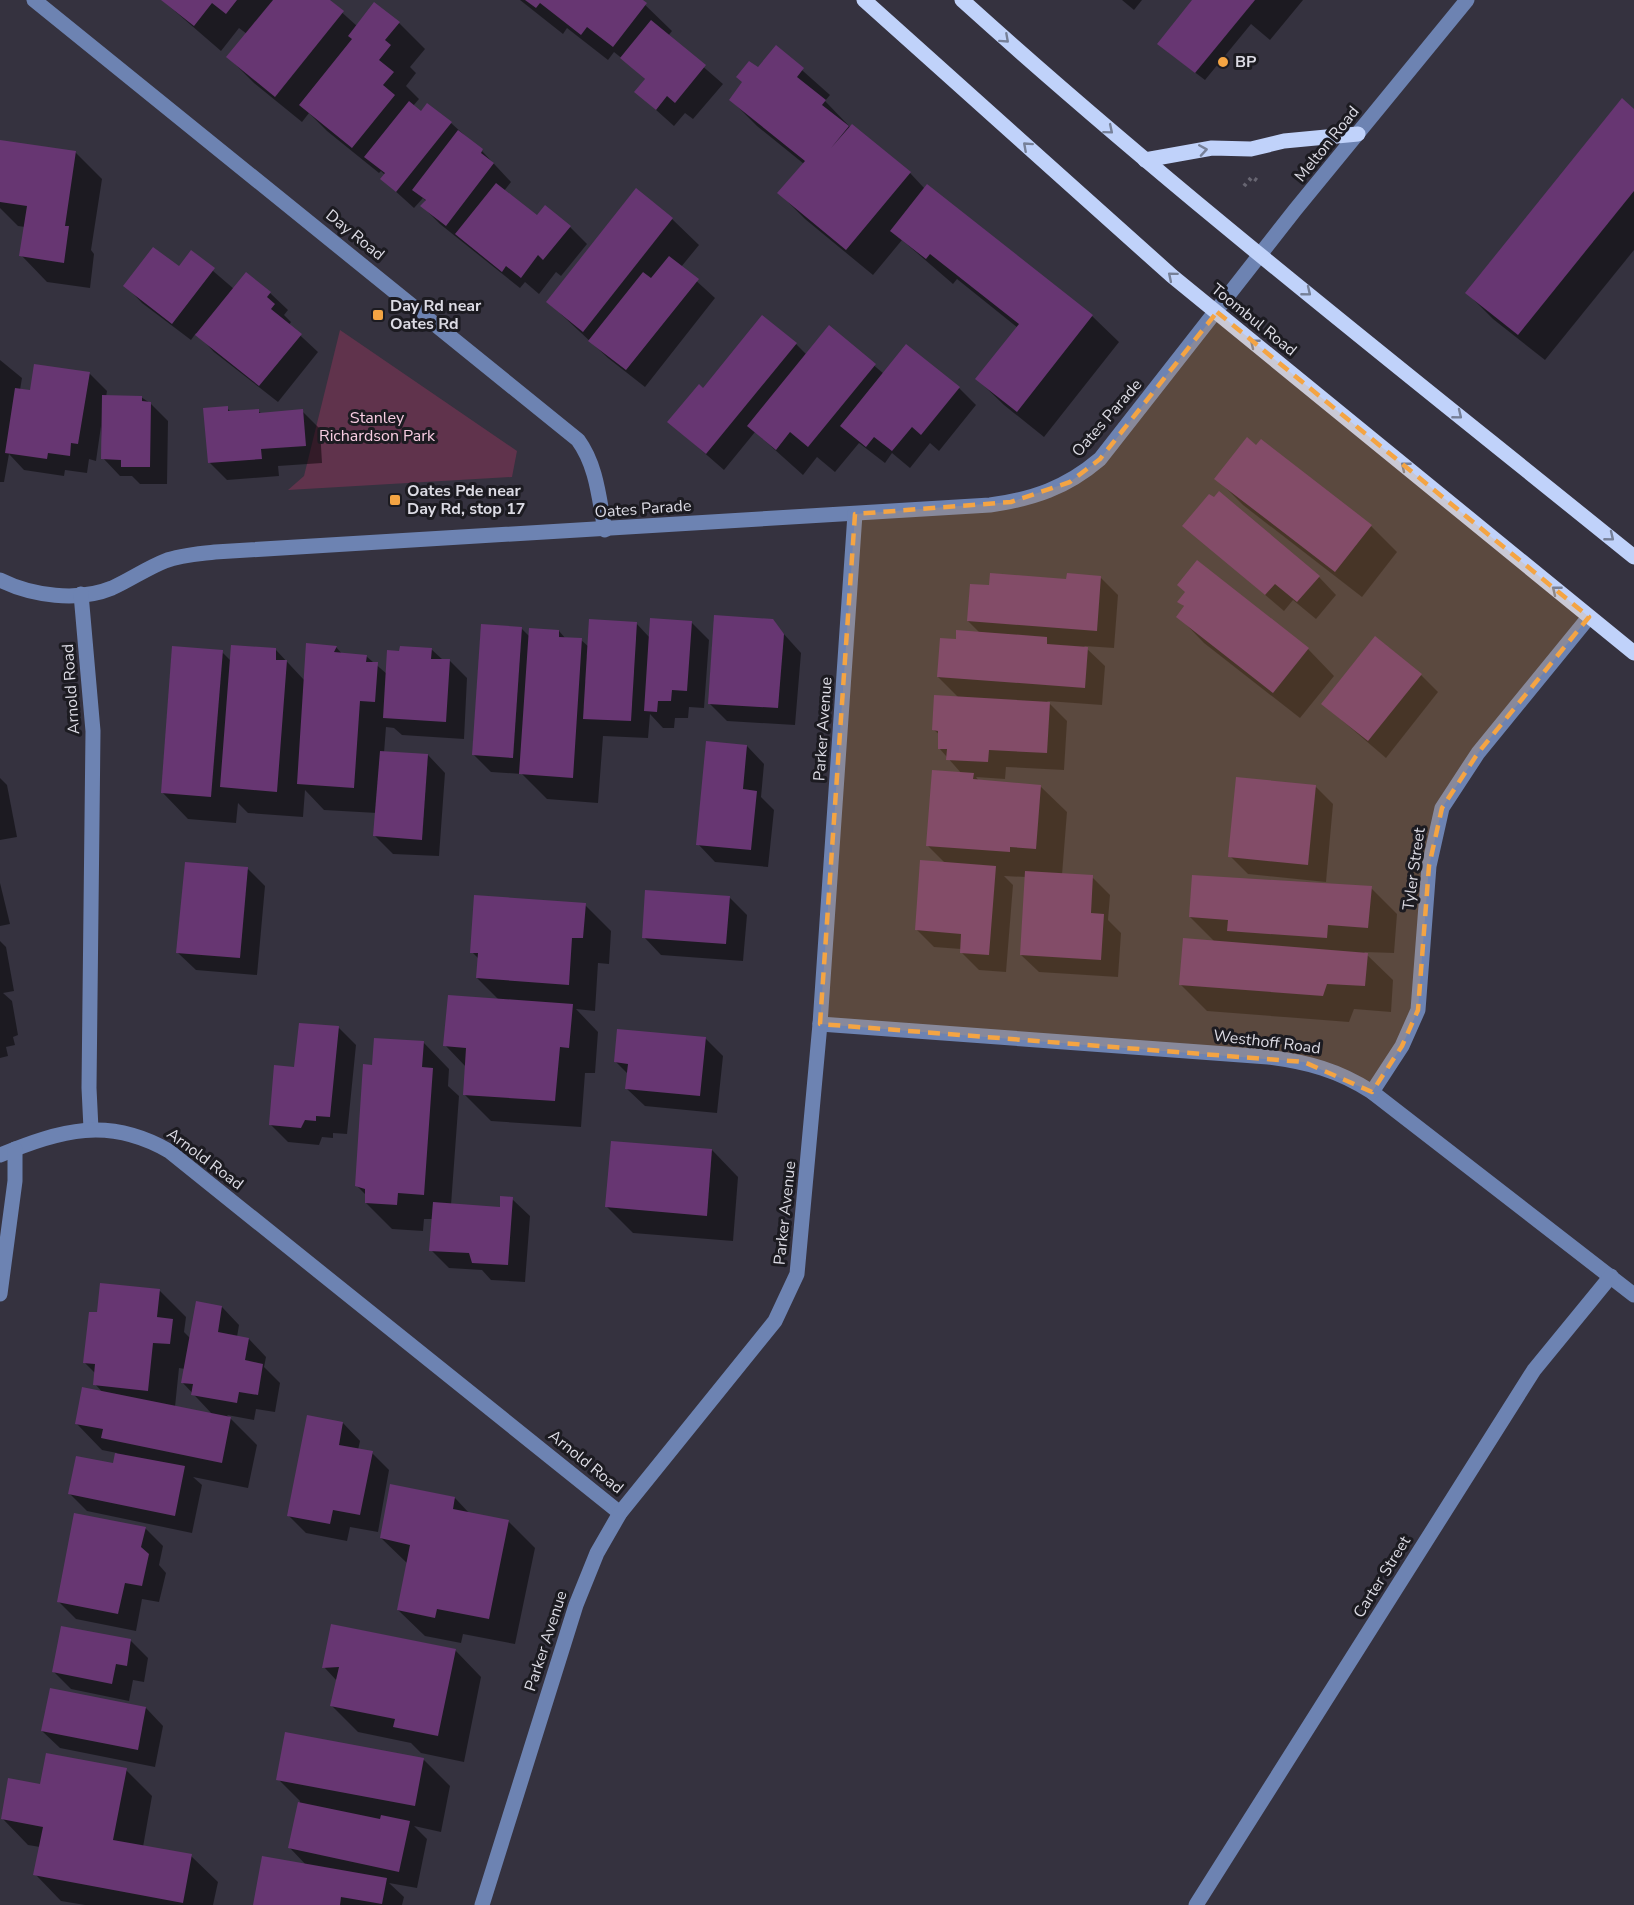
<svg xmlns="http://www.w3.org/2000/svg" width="1634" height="1905" font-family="'Nunito Sans',sans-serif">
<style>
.green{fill:#60334c}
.shadow{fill:#0007;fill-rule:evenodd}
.building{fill:#673672}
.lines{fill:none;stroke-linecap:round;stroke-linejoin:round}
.path{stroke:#676571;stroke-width:4;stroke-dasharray:3 4.5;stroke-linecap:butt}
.minor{stroke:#6d83b2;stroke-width:15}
.major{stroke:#c0d2fa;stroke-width:15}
.oneway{stroke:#768098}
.marked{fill:#f4a443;fill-opacity:0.2;stroke:#f4a443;stroke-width:4.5;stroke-dasharray:12 8;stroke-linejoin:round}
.poi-dot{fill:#f4a443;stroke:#1c1b21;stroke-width:2}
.labels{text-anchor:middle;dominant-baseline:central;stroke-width:6;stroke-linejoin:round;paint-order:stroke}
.poi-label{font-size:16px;font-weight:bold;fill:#dcdbe4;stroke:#1c1b21;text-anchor:start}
.street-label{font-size:16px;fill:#dcdbe4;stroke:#1c1b21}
.park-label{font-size:16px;fill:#f8cde2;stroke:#1c1b21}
</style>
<rect width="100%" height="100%" fill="#35323f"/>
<path class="green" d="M340,330L517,451L512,477L288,490L304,476Z"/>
<g class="shadow">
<path d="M162,0H328L357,26L399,23L425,49L410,67L416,73L406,86L419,99L413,106L421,113L451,123L482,151L511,182L504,191L537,218L570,227L587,244L561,276L556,272L539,294L525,282L520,288L440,224L422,206L426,201L423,198L414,208L382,179L385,175L381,171L379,173L327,131L309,113L302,122L254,83L228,57L247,34L239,28L221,51Z"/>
<path d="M520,0H640L672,31L668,36L723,84L693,119L685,113L674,126L636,92L646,80L624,60L614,52L608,60L567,28L563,34Z"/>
<path d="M1122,0H1142L1134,10Z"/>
<path d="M1194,0H1303L1270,40L1251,24L1205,80L1168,52Z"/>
<path d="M776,47L830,95L825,101L851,128L910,173L925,189L927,187L1092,316L1119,342L1044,437L1004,405L977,379L1018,328L957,279L953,284L902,240L873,275L805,219L779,193L804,164L757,126L731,100Z"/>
<path d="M1634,110V250L1545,360L1493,319L1467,293Z"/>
<path d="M0,146L75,152L102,179L91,250L94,254L90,288L47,282L21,255L25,227L18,226L0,208Z"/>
<path d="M637,190L672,219L699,245L681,267L715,298L645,387L608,358L548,302Z"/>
<path d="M191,252L234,289L270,293L288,310L284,315L291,322L289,325L318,352L278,402L214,352L196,333L191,340L142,303L125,285L179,268Z"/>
<path d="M829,327L884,374L959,388L976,405L939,451L930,443L910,468L892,453L885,463L859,443L835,472L817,457L803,475L755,432L724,470L669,422L703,390L796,344L807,355Z"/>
<path d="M0,360L22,378L20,390L31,392L89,373L107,391L106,397H141L150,403L168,421L167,484H140L132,476H120L103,458L101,426L96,461L89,459L87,473L65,470L64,476L24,470L9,454L4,482H0Z"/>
<path d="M227,408L232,413L258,411L262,414L302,411L320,429L322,463L278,466L279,476L227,480L209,462Z"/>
<path d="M1216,478L1371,526L1397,552L1362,597L1243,505Z"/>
<path d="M1185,526L1319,577L1336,595L1316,619L1293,600L1284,611Z"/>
<path d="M1101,578L1118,595L1114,648L1084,646L1105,666L1102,705L1047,701L1067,721L1064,770L1006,767L1005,779L976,777L979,781L1040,786L1067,812L1062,875L1092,877L1110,895L1108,920L1121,933L1118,977L1039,972L1021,955L1026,877L1004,876L1013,885L1006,972L979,970L961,952V949L934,947L916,929L945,863L928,846L962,774L939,748L940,735L934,730L959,698L938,677L957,641L981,634L968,621L990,587Z"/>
<path d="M1179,602L1308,649L1334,676L1300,718L1204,643L1178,616L1185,607Z"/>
<path d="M772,621L801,653L795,725L727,721L709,703Z"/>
<path d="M691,622L709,640L704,708L689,707L688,718H675L674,728H663L650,714L648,738L603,736L598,803L547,799L522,774L491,772L473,754L521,628L530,637L559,631L566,639L581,640L589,647L636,623L650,638Z"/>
<path d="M336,647L343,655L366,656L387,674L431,649L443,660L450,661L467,678L464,739L402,735L394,728L386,727L384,753L428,755L445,773L439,856L393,854L375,836L377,813L324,810L305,790L303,817L248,813L238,803L236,823L188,819L162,792L222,652L231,661L276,650L305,681Z"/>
<path d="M1421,675L1438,692L1386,758L1323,704Z"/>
<path d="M747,746L764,764L761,797L774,810L768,867L715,862L698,844Z"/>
<path d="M0,778L7,785L17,837L0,840Z"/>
<path d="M1316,787L1333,804L1326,882L1248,874L1230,856Z"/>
<path d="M248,869L265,886L257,975L196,970L178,953Z"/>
<path d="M0,883L10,924L0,926Z"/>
<path d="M1371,888L1397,914L1394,953L1364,952L1393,980L1391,1012L1354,1009L1349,1022L1207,1011L1180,984L1215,942L1190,917Z"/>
<path d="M729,897L747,915L743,961L661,955L644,937Z"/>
<path d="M585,905L611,931L609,964L598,963L595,1011L576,1009L598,1032L595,1073H585L581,1127L491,1121L464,1094L466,1067L445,1045L499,1000L477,978L479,959L472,952Z"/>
<path d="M0,941L6,947L14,991L3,993L12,1001L18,1035L13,1037L15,1045L6,1047L8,1056L0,1058Z"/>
<path d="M339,1028L356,1045L347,1134L333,1133V1138L322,1137L319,1145L288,1142L270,1124L296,1068Z"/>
<path d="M705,1038L723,1056L717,1113L645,1106L627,1089L628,1074L615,1061Z"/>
<path d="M423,1042L449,1069L448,1086L459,1096L451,1205L501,1209L512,1199L530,1216L525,1282L491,1280L482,1270L449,1268L431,1250L433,1219H424L423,1231L392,1229L366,1203V1195L356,1185L373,1066Z"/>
<path d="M712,1150L738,1177L733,1241L633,1233L607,1207Z"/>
<path d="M160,1291L186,1317L184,1332L190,1338L222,1307L239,1325L237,1337L249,1339L266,1357L264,1367L280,1383L275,1412L256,1409L254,1420L227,1415L257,1445L248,1488L193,1477L202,1485L192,1533L87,1511L70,1494L114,1465L117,1453L102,1450L76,1423L103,1393L95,1384L96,1374L85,1363L98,1314ZM179,1368L185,1369L182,1382L213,1415L175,1407Z"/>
<path d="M343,1423L360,1441L358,1450L372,1453L389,1470L378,1532L350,1527L347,1541L306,1533L288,1515Z"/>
<path d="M455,1498L470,1514L508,1521L535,1548L515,1644L463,1634L461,1643L425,1636L398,1610L408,1564L381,1538Z"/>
<path d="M145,1528L163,1546L159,1565L166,1573L159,1602L142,1599L136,1631L76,1619L59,1602Z"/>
<path d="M131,1641L148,1658L144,1682L133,1680L129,1701L71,1689L54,1672Z"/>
<path d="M455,1650L481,1677L464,1762L421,1753L411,1743L358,1732L332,1706L337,1681L324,1667Z"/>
<path d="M146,1708L163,1726L155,1767L60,1748L42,1731Z"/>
<path d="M424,1760L450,1786L441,1832L414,1826L427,1839L417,1888L389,1883L404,1897L402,1905H254L307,1866L290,1848L300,1801L278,1779Z"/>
<path d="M126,1770L152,1796L143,1847L191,1856L218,1882L213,1905H85L61,1901L35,1874L40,1847L28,1845L2,1818L41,1786Z"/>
</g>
<g class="building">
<path d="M161,0H237L226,14L212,3L194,26Z"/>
<path d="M273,0H330L344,11L275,97L226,57Z"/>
<path d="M525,0H643L647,3L613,47L587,27L581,35L540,3L536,8Z"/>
<path d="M1192,0H1255L1195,73L1157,44Z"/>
<path d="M374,2L400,22L385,40L391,45L379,60L394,72L383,85L395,95L352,148L299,105L352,39L348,36Z"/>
<path d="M651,20L706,65L675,103L667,96L656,110L634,92L645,79L620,58Z"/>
<path d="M776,45L804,68L797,77L826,100L822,105L849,126L831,148L852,124L911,172L846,250L777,193L805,161L729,100L742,82L736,77L749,61L758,67Z"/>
<path d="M1622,98L1634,109V191L1518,335L1465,293Z"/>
<path d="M409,101L421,111L427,103L452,122L396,192L380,179L385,173L364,157Z"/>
<path d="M458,130L483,149L481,153L494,163L446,226L420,206L426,200L412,190Z"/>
<path d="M0,140L76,151L65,226H69L64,263L19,256L27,206L0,202Z"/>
<path d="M496,183L537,215L545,205L571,226L543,260L538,255L521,278L506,266L502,272L455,234Z"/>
<path d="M927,184L1093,315L1017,412L975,379L1019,324L930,254L926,259L890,231Z"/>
<path d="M636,188L673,218L583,332L546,302Z"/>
<path d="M153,247L179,266L191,250L215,268L172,324L123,286Z"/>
<path d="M669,256L699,279L626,370L588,341L643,272L651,278Z"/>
<path d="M246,272L271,292L267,297L275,304L271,309L302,334L259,386L195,335Z"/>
<path d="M762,315L797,343L706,454L667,422L699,384L703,388Z"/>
<path d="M829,325L876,364L808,447L790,432L776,450L747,426Z"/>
<path d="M906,344L960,387L921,435L912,427L892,451L874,437L866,447L840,426Z"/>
<path d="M34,364L90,372L78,444L71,443L70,456L48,453L47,459L5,453L15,388L30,390Z"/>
<path d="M102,395L142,396V401L151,402L150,467H121V460L101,459Z"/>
<path d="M228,406V411L259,409V413L303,409L306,446L261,449L262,459L208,463L203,408Z"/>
<path d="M1247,437L1256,445L1261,439L1372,525L1335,572L1214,479Z"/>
<path d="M1219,491L1320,576L1297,602L1275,584L1265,595L1182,526L1209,494L1214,497Z"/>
<path d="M1197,560L1309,648L1273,693L1176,617L1184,606L1177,602L1185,592L1177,585Z"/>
<path d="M990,573L1066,579L1067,573L1101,576L1097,631L967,621L970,584L989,585Z"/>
<path d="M714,615L773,619L784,634L778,708L708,704Z"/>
<path d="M650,618L692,621L687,691L672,690L671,701H658L657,712L644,711Z"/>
<path d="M589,619L637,622L631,721L583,719Z"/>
<path d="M481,624L522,627L513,758L472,755Z"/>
<path d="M529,628L559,630V637L582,638L573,778L519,774Z"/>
<path d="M956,630L1047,637V644L1088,647L1085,688L937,677L940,638L956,639Z"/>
<path d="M1375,636L1422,674L1368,741L1321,704Z"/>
<path d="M306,643L337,646L334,652L367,655L366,662H378L375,702L360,701L354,788L297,784Z"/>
<path d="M231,645L276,648V660H287L277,792L220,787Z"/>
<path d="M172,646L223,650L211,797L161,793Z"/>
<path d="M400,646L432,648L431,659H450L446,722L383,718L387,650L399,651Z"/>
<path d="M934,695L1050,702L1047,753L989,750L988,762L946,760L947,749H938V731L932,730Z"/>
<path d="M706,741L747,745L743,789L757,791L751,850L696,845Z"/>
<path d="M380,751L428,754L422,840L373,836Z"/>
<path d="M932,770L974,773L973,779L1041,785L1036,849L1010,847V852L926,846Z"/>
<path d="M1236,777L1316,785L1308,865L1228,857Z"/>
<path d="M920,860L996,866L989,955L960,953L961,934L915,930Z"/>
<path d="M185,862L248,867L240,958L176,953Z"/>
<path d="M1025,871L1093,875L1091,913L1104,914L1101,960L1020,955Z"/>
<path d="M1192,875L1372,886L1368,928L1328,925L1327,938L1227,931L1228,920L1189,917Z"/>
<path d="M645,890L730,896L726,944L642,938Z"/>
<path d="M474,895L586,903L583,938H572L569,985L476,978L478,953H470Z"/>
<path d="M1183,938L1368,953L1365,986L1327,984L1323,996L1179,985Z"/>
<path d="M448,995L573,1004L569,1048L560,1047L555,1101L463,1095L466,1048L443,1046Z"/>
<path d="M299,1023L339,1026L330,1117L316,1116V1121L305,1120L301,1128L269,1125L274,1065L294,1067Z"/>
<path d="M617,1029L706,1037L700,1096L625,1089L628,1064L614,1062Z"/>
<path d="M374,1038L424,1041L422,1067L433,1068L424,1195L398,1193L397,1205L365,1203V1189L355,1186L363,1064L372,1065Z"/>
<path d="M611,1141L712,1149L707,1216L605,1207Z"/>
<path d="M500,1196L513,1197L508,1265L472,1263L469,1253L429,1251L433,1202L500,1207Z"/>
<path d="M100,1283L160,1289L157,1317L173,1319L170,1344L153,1343L148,1391L93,1385L95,1364L83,1363L89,1312H97Z"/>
<path d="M196,1301L222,1306L218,1332L249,1338L245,1360L263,1364L258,1395L239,1392L237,1403L191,1395L193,1384L181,1383Z"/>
<path d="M82,1387L231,1417L222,1463L101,1438L103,1429L75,1424Z"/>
<path d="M307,1415L343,1422L339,1445L373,1451L360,1515L333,1510L330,1524L287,1516Z"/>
<path d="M115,1453L185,1466L175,1516L68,1494L76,1456L113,1463Z"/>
<path d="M390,1484L455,1497L453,1509L509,1520L489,1619L437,1609L435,1618L397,1610L410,1545L380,1538Z"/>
<path d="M74,1513L146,1527L141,1547L149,1554L142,1586L125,1583L118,1614L57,1602Z"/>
<path d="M331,1624L456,1649L438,1736L393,1727L395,1719L330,1706L339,1667L322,1668Z"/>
<path d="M61,1626L131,1639L127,1666L116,1664L112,1684L52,1672Z"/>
<path d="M50,1688L146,1707L138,1750L41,1731Z"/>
<path d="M285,1732L424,1758L415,1806L276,1780Z"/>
<path d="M46,1753L127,1768L113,1840L192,1854L183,1903L33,1875L43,1827L1,1819L8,1778L40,1784Z"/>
<path d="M298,1802L380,1819L381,1815L410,1821L399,1872L288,1848Z"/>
<path d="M262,1856L387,1878L382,1904L341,1897L340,1905H253Z"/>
</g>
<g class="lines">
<path class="path" d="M1244,186L1252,177L1259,182"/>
<g class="minor">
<path d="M34,0L578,440C597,466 599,499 605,530"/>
<path d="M0,580C32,596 78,602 112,588C130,580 147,568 165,561C181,555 199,554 215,552L990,505C1033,499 1066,488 1100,459L1295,210L1467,0"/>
<path d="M81,594L93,731L89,1088L91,1129"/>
<path d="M820,1024L1268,1057C1307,1062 1338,1070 1372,1092L1634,1295"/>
<path d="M1372,1092L1402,1046L1418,1010L1429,866L1442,808L1478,753L1589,617"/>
<path d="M0,1155C62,1130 108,1116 169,1151L620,1513"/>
<path d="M0,1294L15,1181V1149"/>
<path d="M482,1905L576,1605L597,1553L620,1513L775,1321L797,1274L820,1024L855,514"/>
<path d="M1196,1905L1534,1370L1611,1276"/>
</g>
<g class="major">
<path d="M864,0L1172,276L1634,653"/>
<path d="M962,0C1178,195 1408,374 1634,557"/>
<path d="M1145,160L1212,148L1251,149L1284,141L1358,134"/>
</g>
</g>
<defs><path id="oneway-chevron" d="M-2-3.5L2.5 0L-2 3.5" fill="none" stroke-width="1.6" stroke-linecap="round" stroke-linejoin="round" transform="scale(1.5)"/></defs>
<g class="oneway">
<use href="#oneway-chevron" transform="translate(1005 39) rotate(42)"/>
<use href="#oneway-chevron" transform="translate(1109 130) rotate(40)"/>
<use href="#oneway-chevron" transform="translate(1027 146) rotate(-138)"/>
<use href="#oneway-chevron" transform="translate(1203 150) rotate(-9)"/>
<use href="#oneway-chevron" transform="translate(1172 276) rotate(-140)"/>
<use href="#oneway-chevron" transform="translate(1307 292) rotate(39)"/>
<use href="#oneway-chevron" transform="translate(1254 343) rotate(-141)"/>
<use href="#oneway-chevron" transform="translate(1458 415) rotate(39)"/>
<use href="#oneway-chevron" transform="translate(1405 466) rotate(-141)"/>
<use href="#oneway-chevron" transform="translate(1610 537) rotate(39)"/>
<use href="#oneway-chevron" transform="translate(1556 590) rotate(-141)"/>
</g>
<path class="marked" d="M1217,312L1589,617L1478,753L1442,808L1429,866L1418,1010L1402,1046L1372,1092L1304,1062L820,1024L855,514L1011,502L1070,482L1100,459Z"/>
<g class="poi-dot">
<circle cx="1223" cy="62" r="6"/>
<rect x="372" y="309" width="12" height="12" rx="3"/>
<rect x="389" y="494" width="12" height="12" rx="3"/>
</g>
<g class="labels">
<g class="poi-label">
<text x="1235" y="62">BP</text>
<text x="390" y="306">Day Rd near<tspan x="390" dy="18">Oates Rd</tspan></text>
<text x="407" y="491">Oates Pde near<tspan x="407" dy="18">Day Rd, stop 17</tspan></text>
</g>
<g class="street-label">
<text transform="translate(1327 144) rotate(-51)">Melton Road</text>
<text transform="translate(355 235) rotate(39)">Day Road</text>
<text transform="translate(1254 320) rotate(39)">Toombul Road</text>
<text transform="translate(1107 418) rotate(-49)">Oates Parade</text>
<text transform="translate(643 509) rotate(-4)">Oates Parade</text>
<text transform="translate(71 689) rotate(-94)">Arnold Road</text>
<text transform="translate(823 729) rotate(-86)">Parker Avenue</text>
<text transform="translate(1414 869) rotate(-82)">Tyler Street</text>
<text transform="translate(1267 1042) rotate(7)">Westhoff Road</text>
<text transform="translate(205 1159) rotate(37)">Arnold Road</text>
<text transform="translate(785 1213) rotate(-84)">Parker Avenue</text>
<text transform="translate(586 1462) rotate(39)">Arnold Road</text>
<text transform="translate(1382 1577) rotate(-58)">Carter Street</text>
<text transform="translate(546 1641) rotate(-72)">Parker Avenue</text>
</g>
<g class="park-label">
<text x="377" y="418">Stanley<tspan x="377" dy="18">Richardson Park</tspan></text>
</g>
</g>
</svg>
